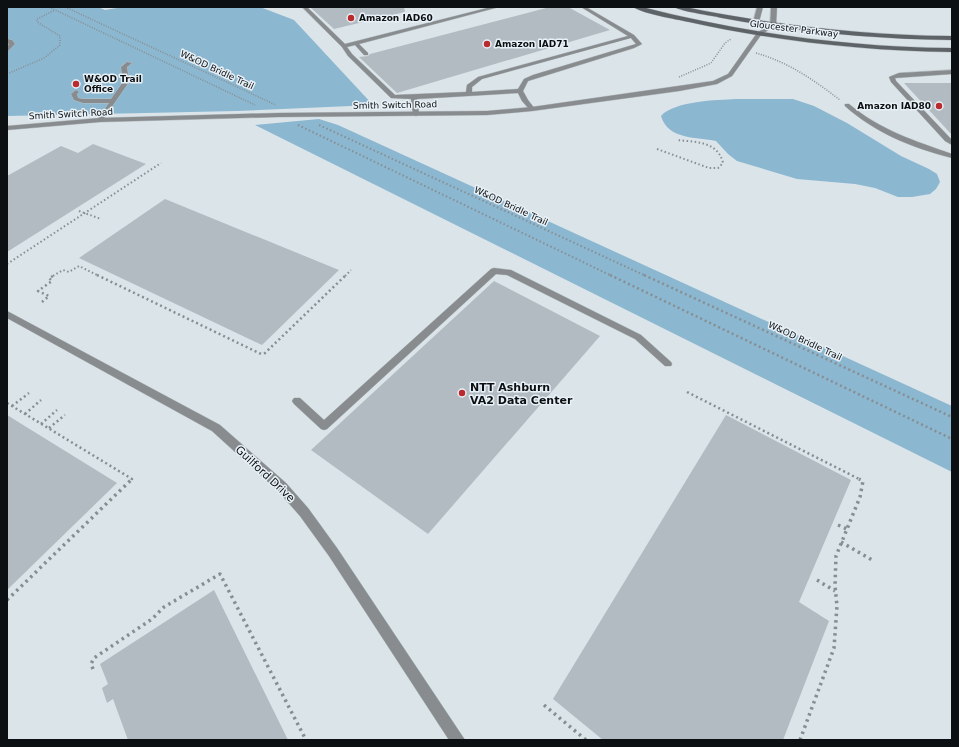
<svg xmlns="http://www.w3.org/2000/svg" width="959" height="747" font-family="'DejaVu Sans',sans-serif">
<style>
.green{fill:#8cb7d0}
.building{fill:#b2bbc1}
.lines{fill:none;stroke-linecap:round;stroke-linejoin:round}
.service-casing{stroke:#b9c2c7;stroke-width:1}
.minor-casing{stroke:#b9c2c7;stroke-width:1}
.tertiary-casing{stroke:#b9c2c7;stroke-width:1}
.secondary-casing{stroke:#b9c2c7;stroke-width:1}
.path-far3{stroke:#878e92;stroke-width:1.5;stroke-dasharray:1 1.5;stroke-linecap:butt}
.path-far2{stroke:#878e92;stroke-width:2;stroke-dasharray:1.5 2.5;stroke-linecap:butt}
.path-far1{stroke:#878e92;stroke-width:2.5;stroke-dasharray:2 3;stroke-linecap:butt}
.path{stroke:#878e92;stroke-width:3.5;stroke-dasharray:2.5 4;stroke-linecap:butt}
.service{fill:#888c8e;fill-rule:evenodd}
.minor{fill:#888c8e;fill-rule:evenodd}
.tertiary{fill:#888c8e;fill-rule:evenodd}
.secondary{fill:#5e6367;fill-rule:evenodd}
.poi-dot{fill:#ba2b2f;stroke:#e8f1f7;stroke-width:1.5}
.labels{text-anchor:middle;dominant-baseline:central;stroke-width:3;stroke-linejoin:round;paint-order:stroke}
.far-poi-label{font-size:9px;font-weight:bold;fill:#0d1012;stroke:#e8f1f7;text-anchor:start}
.far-street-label{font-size:9px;fill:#0d1012;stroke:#e8f1f7}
.poi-label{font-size:11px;font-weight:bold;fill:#0d1012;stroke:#e8f1f7;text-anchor:start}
.street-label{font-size:11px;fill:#0d1012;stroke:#e8f1f7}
</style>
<rect width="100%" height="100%" fill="#dae4e9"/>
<g class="green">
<path d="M7,7H98L105,10L123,7H260L294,20L373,105L237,111L7,116Z"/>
<path d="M736,99H793L814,106L847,123L901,156L929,169L937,174L940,182L936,189L930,194L912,197H898L875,188L855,184L797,179L737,161L728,154L716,141C697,137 668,140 661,116C674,101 717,100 736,99Z"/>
<path d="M319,119L338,125L952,406V472L255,125Z"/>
</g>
<g class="building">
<path d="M310,7H404L405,12L334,29Z"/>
<path d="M550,7H568L610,30L397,93L359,57L368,56L370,54Z"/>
<path d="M904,83H952V135Z"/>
<path d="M93,144L146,164L7,252V176L61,146L78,153Z"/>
<path d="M165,199L339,270L262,345L79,258Z"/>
<path d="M494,281L600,336L428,534L311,450Z"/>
<path d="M7,415L117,483L7,590Z"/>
<path d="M726,415L851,480L799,602L829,621L783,740H603L553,699Z"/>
<path d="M214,590L288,740H128L113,699L107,703L102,688L108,684L100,664Z"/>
</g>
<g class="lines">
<defs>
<g id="service">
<path d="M302,7H307L345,44L491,7H499L359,44L368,53V55H364L355,45L347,47L352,54L395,95L466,92L467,85L478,77L628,36L581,7H586L634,35L642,44L634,48L528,81L523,91L528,100L535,109L534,110H530L522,101L518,93L417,99L419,114L416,116L413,114L411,99L391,98L348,56L342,47ZM631,38L636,44L533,75L524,79L518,89L472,92V87L482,79Z"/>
<path d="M7,39L12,40L15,44L7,52V47L9,44L7,43Z"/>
<path d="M127,62L132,63L127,67L129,82L102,121H98L97,120L109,103H83L74,100L71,94L76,90L79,92L77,94L78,98L83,99H111L123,82L121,67Z"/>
<path d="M952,70V74L895,78L896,81L952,140V145L945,141L891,82L889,77L899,73Z"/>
<path d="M494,268L511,270L641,335L671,362L672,364L671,366H665L635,339L507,275L496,274L327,429L324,430L321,429L294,404L292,401L294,398H300L324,420L491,269Z"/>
</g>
<g id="minor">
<path d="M757,7H763L759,22L756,24L753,22Z"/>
<path d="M771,7H777L776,25L773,27L770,25Z"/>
<path d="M845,104H849C880,130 915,141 952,154V158C913,148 875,133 845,106Z"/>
<path d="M7,311L220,425L286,483L308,508L337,548L465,740H449L329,556L300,516L278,491L212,431L7,318Z"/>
</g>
<path id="tertiary" d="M771,24L776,25L761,35L732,76L717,84L679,91L532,111L487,115L278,117L100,122L7,130V126L100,118L278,113L487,111L532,107L713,81L728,74L757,33Z"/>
<g id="secondary">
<path d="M633,7H642C744,33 847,47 952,48V52C863,51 776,41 689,22C675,19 644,14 633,7Z"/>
<path d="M674,7H685C773,25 862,35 952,36V40C874,39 798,32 722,18C710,15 683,12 674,7Z"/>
</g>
</defs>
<use href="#service" class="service-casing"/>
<use href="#minor" class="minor-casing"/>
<use href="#tertiary" class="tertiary-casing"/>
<use href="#secondary" class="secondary-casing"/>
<g class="path-far3">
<path d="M49,7L255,105"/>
<path d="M65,7L276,105"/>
<path d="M756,53C788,62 814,80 840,100"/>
<path d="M7,74L44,58L60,45V36L37,22V19L55,10"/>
<path d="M679,77L711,63L725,43L731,39"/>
</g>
<g class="path-far2">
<path d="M298,125L612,276"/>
<path d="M319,125L646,276"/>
<path d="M657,149L709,168H718L723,163C718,141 695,142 677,140"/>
<path d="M79,211L101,219"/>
<path d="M7,264L161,163"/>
<path d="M53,276L63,270L69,272L79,266L99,276"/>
<path d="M345,276L351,270"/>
</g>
<g class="path-far1">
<path d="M97,275L261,354L265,353L346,275"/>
<path d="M610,275L952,439"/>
<path d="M644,275L952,417"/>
<path d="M42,302L49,296L38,291L52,281L49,278L55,275"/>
<path d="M687,392L861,480"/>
<path d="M7,403L132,479L131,480"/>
<path d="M12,406L29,393"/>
<path d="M25,414L41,400"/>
<path d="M41,424L57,410"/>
<path d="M49,428L65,415"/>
</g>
<g class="path">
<path d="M838,525L847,529"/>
<path d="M841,542L872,560"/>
<path d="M817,580L835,591"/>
<path d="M7,600L132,479"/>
<path d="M93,669L91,664L94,658L152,619L164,607L220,574L306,740"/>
<path d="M544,705L586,740"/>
<path d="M800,740L834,648L837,606L835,586L836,556L860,497L863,481L859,479"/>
</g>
<use href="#service" class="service"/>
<use href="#minor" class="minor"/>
<use href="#tertiary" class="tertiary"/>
<use href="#secondary" class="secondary"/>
</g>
<g class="poi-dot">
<circle cx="351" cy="18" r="4"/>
<circle cx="487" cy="44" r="4"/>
<circle cx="76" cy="84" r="4"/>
<circle cx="939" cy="106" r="4"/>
<circle cx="462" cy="393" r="4"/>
</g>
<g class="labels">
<g class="far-poi-label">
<text x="359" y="18">Amazon IAD60</text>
<text x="495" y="44">Amazon IAD71</text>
<text x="84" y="79">W&amp;OD Trail<tspan x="84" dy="10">Office</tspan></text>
<text x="931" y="106" text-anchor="end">Amazon IAD80</text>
</g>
<g class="far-street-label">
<text transform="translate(794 29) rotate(7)">Gloucester Parkway</text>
<text transform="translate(217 70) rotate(25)">W&amp;OD Bridle Trail</text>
<text transform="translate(395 105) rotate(-1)">Smith Switch Road</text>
<text transform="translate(71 114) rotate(-3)">Smith Switch Road</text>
<text transform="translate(511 206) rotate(25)">W&amp;OD Bridle Trail</text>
<text transform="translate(805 341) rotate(25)">W&amp;OD Bridle Trail</text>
</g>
<g class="poi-label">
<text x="470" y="387">NTT Ashburn<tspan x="470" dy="13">VA2 Data Center</tspan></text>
</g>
<g class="street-label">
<text transform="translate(265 474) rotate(43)">Guilford Drive</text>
</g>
</g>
<rect width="959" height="747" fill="none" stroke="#0d1012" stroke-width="16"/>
</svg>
